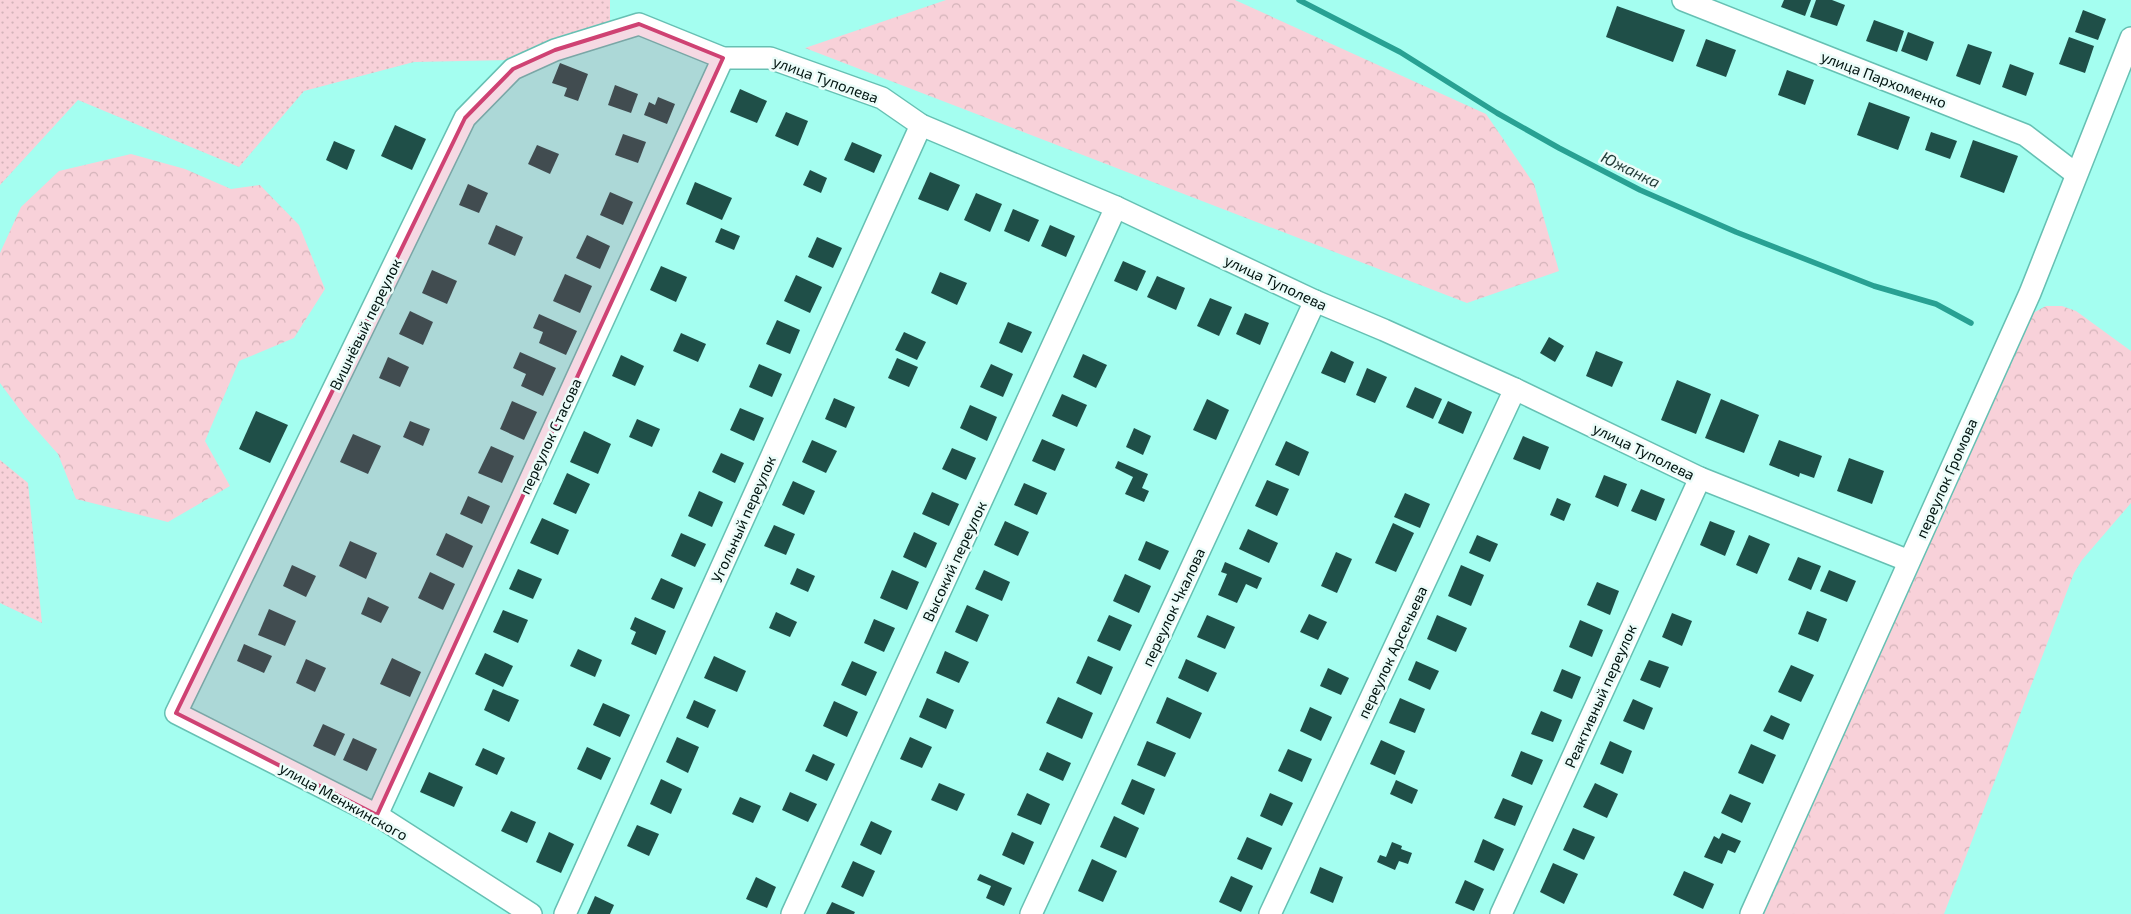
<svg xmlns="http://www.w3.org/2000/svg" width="2131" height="914" font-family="'Exo 2',sans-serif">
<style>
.grass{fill:url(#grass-dots)}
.forest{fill:url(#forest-crowns)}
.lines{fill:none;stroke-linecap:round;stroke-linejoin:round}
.stream{stroke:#28a193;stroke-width:5.5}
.building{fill:#1f4f48}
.minor-casing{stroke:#66c0b3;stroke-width:24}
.minor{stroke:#fff;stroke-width:21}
.marked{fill:#cf4273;fill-opacity:0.2;stroke:#cf4273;stroke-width:4;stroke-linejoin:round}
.labels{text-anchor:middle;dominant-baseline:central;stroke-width:5;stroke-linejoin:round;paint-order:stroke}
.street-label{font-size:15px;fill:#00130f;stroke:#ebfcf9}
.water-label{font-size:16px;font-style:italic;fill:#1f3935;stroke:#ebfcf9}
</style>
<defs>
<pattern id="grass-dots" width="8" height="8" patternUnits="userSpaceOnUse" patternTransform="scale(1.25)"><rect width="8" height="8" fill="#f8d1d9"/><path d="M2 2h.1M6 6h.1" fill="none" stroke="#d3b3b9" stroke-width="1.8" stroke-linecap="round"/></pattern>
<pattern id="forest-crowns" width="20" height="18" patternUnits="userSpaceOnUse" patternTransform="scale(1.25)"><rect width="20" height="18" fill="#f8d1d9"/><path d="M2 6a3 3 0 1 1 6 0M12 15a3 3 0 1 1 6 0" fill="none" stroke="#d3b3b9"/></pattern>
</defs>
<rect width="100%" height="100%" fill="#a4fef0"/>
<g class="grass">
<path d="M0,0H610V26L512,60L414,62L304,91L239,167L78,100L0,185Z"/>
<path d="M0,460L28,483L42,623L0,603Z"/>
</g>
<g class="forest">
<path d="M946,0H1235L1486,114L1534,184L1559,271L1467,303L805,48Z"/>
<path d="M131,154L185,169L231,189L260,185L299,225L325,289L294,338L239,361L205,441L230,486L168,522L76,499L58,454L26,418L0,383V253L21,207L59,171Z"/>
<path d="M2046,306H2062L2076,311L2131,351V503L2082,560L2074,573L1944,914H1764L2031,314Z"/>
</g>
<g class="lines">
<path class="stream" d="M1299,0L1400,52L1497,113L1559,148L1640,190L1736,232L1874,286L1936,304L1971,323"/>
</g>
<g class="building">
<path d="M1784,0H1811L1805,16L1781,7Z"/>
<path d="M1816,0H1832L1845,5L1837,26L1810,17Z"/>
<path d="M1617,6L1685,30L1673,62L1606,37Z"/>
<path d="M2083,10L2106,19L2098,40L2075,32Z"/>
<path d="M1874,20L1904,31L1897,52L1866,41Z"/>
<path d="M1908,32L1934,42L1927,61L1901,51Z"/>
<path d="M2069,37L2094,46L2085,73L2059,64Z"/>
<path d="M1706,39L1736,50L1726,77L1696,66Z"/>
<path d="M1968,44L1992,52L1980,85L1956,76Z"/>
<path d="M560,63L588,74L578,101L564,96L567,88L552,83Z"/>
<path d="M2010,64L2034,73L2026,96L2002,87Z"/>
<path d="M1787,70L1814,80L1805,105L1778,95Z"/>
<path d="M615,85L638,94L631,113L608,105Z"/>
<path d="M740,89L767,101L757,123L730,112Z"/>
<path d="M658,97L675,104L667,124L644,115L649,102L655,105Z"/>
<path d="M1869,102L1910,117L1898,150L1857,135Z"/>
<path d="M786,112L808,121L798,146L775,136Z"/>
<path d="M395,125L426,139L412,170L381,156Z"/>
<path d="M1931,132L1957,141L1950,159L1925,150Z"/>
<path d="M623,134L646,142L638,163L615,155Z"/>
<path d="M1973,140L2018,156L2004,193L1960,177Z"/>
<path d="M334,141L355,150L347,170L326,160Z"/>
<path d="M852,142L882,155L874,173L844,160Z"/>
<path d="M537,145L559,154L550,174L528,164Z"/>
<path d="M810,170L827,178L821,193L803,185Z"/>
<path d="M930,172L960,185L948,211L918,199Z"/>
<path d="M695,182L732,198L722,220L686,204Z"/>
<path d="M468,184L488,193L479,213L459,205Z"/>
<path d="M610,192L633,202L623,225L600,215Z"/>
<path d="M976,193L1002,204L990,232L964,220Z"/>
<path d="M1013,209L1039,220L1029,242L1004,231Z"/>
<path d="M496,225L523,237L515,256L488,244Z"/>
<path d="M1050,225L1075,236L1066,257L1041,246Z"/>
<path d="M721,228L740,236L734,250L715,242Z"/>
<path d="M587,235L610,246L600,269L576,258Z"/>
<path d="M817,237L842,248L833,268L808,257Z"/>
<path d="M1123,261L1146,271L1137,291L1114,281Z"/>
<path d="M661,266L687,277L676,302L650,290Z"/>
<path d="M432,270L457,281L447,304L422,293Z"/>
<path d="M940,272L967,283L957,305L931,293Z"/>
<path d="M565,274L592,286L580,313L553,301Z"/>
<path d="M796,275L822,287L810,313L784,301Z"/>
<path d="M1157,276L1185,288L1176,310L1147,297Z"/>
<path d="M1210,298L1232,307L1219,336L1197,326Z"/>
<path d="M410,311L433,322L423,345L399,334Z"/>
<path d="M1245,313L1269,323L1260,345L1236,334Z"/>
<path d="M539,314L577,331L566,355L539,343L543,332L533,328Z"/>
<path d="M777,320L800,330L790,354L766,344Z"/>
<path d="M1008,322L1032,332L1022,353L999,343Z"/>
<path d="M904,332L926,342L917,360L895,350Z"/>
<path d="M681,333L706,344L698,362L673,351Z"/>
<path d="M1549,337L1564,346L1555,362L1540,353Z"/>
<path d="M1331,351L1354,362L1345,383L1321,373Z"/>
<path d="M1596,351L1623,362L1612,387L1586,376Z"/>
<path d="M520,352L556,368L543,396L521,386L526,374L513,368Z"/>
<path d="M1083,354L1107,365L1096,388L1073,377Z"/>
<path d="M621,355L644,366L635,386L612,376Z"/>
<path d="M388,357L409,367L400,387L379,378Z"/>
<path d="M897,358L918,367L909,387L888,378Z"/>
<path d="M759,364L782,374L772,397L749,387Z"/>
<path d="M991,364L1013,374L1003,397L980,387Z"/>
<path d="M1367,368L1387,377L1375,403L1356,395Z"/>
<path d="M1677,380L1711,394L1696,434L1661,420Z"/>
<path d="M1415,387L1442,399L1433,419L1406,407Z"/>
<path d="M1062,394L1087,405L1077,427L1052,416Z"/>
<path d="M834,398L855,407L846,428L825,419Z"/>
<path d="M1207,399L1229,410L1216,440L1193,430Z"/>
<path d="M1721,399L1759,415L1744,453L1705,438Z"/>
<path d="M512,401L537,412L524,440L500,429Z"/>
<path d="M1448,401L1472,412L1463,434L1438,423Z"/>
<path d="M970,405L997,417L987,441L960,428Z"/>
<path d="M740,408L764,418L754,441L730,430Z"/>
<path d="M256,411L288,425L270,463L239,449Z"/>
<path d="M637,419L660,429L652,447L629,437Z"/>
<path d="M410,421L430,429L423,446L403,437Z"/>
<path d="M1134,428L1151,436L1143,455L1126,447Z"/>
<path d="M584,431L611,444L598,474L570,462Z"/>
<path d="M353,434L381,446L368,474L340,462Z"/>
<path d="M1523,436L1549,447L1540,470L1513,459Z"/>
<path d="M1042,439L1065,449L1055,471L1032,461Z"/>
<path d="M812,440L837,451L826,473L802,462Z"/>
<path d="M1779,440L1822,456L1814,478L1800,473L1799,477L1769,465Z"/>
<path d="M1286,441L1309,452L1299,476L1275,465Z"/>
<path d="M491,446L514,456L502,483L478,473Z"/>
<path d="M952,448L976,458L966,480L942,469Z"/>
<path d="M721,453L744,463L735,483L712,472Z"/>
<path d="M1849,458L1884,471L1872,504L1837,491Z"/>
<path d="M1118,461L1148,474L1142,488L1149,491L1144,502L1125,494L1133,477L1115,468Z"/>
<path d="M567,473L590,484L576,514L553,504Z"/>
<path d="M1604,475L1627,484L1618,507L1595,497Z"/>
<path d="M1267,480L1289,489L1277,516L1255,506Z"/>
<path d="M793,481L815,491L804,515L782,505Z"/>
<path d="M1024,483L1047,493L1037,515L1014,505Z"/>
<path d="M1641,489L1665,499L1656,521L1631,511Z"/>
<path d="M699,491L723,502L712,527L688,516Z"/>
<path d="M932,492L959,504L949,526L922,514Z"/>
<path d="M1405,493L1430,504L1420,528L1394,517Z"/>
<path d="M468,496L490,506L482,524L460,514Z"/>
<path d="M1557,498L1571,504L1564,521L1550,515Z"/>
<path d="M542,518L569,530L558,555L530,543Z"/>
<path d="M1005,521L1029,532L1018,556L994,545Z"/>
<path d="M1710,521L1735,531L1725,556L1700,545Z"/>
<path d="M1393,523L1414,533L1396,572L1375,563Z"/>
<path d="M774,525L795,534L786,555L764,546Z"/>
<path d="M1248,529L1278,543L1269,563L1239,549Z"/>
<path d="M914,532L937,543L926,568L903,557Z"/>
<path d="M446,533L473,546L463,568L436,555Z"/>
<path d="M681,533L706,544L695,567L671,556Z"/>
<path d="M1477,535L1498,544L1490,562L1469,553Z"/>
<path d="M1749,535L1770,544L1757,574L1736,565Z"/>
<path d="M350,541L377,553L366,579L339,566Z"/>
<path d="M1146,541L1169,551L1160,570L1138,560Z"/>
<path d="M1336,552L1352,559L1337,593L1321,586Z"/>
<path d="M1798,557L1821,566L1811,590L1788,580Z"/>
<path d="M1225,562L1262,578L1257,589L1246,584L1237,603L1218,595L1227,574L1221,572Z"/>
<path d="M292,565L316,576L306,597L283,586Z"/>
<path d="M1461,565L1484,575L1471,606L1448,596Z"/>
<path d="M797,568L815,576L808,592L790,584Z"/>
<path d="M518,569L542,579L533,599L509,589Z"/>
<path d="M892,570L919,582L907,610L880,598Z"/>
<path d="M984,570L1010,582L1002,601L975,589Z"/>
<path d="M1829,570L1856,581L1847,602L1820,591Z"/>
<path d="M430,572L455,584L443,610L418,598Z"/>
<path d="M1125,574L1151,586L1139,613L1113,601Z"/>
<path d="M661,578L683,588L674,609L651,599Z"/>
<path d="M1597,582L1619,591L1610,615L1587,605Z"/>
<path d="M368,597L389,607L381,623L361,614Z"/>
<path d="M967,605L989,615L977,642L955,632Z"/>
<path d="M269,609L296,621L285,646L258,635Z"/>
<path d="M503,610L528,620L518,643L493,632Z"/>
<path d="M1807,611L1827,619L1818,642L1798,634Z"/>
<path d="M776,612L797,622L790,637L769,628Z"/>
<path d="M1672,613L1692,621L1682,646L1662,637Z"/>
<path d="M1309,614L1327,622L1318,640L1300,632Z"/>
<path d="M1109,615L1132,625L1120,651L1097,641Z"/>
<path d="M1207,615L1235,627L1225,649L1197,637Z"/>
<path d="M1437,615L1467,628L1456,652L1427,639Z"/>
<path d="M635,617L666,631L656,655L631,644L636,632L630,629Z"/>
<path d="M874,619L895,628L884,652L864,643Z"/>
<path d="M1580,620L1603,630L1592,657L1569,647Z"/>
<path d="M244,644L272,656L264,673L237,661Z"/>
<path d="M578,649L602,660L595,677L570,666Z"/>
<path d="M945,651L969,662L959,683L936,673Z"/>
<path d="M485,653L513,666L503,687L475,674Z"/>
<path d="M714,656L746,671L737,692L704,678Z"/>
<path d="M1088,656L1113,667L1101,695L1076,683Z"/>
<path d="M392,658L421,672L410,697L380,684Z"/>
<path d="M306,659L326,668L315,692L296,683Z"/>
<path d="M1186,659L1217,673L1208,692L1178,678Z"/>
<path d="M1649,660L1669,667L1660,688L1640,680Z"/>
<path d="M852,661L877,672L866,696L841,685Z"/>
<path d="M1416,661L1439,671L1430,690L1408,680Z"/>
<path d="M1791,665L1814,675L1801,702L1778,692Z"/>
<path d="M1328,668L1349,678L1341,695L1320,686Z"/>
<path d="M1562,669L1581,677L1572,699L1553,691Z"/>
<path d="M493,689L519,700L509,722L484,710Z"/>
<path d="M1058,697L1093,713L1082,739L1046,723Z"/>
<path d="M1167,697L1202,713L1190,739L1156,723Z"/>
<path d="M927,698L954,710L946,729L919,717Z"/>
<path d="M1400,698L1425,709L1415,733L1389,723Z"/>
<path d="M1633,699L1653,708L1644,730L1623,721Z"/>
<path d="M694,700L716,710L708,728L686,718Z"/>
<path d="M834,701L858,712L847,737L823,726Z"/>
<path d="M603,703L630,715L620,737L593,725Z"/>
<path d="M1310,707L1332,717L1321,741L1300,731Z"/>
<path d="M1541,711L1562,720L1553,742L1531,734Z"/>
<path d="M1771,715L1790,724L1783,740L1763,731Z"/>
<path d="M323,724L345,734L335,756L313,746Z"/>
<path d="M677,737L699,747L688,773L666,762Z"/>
<path d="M910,737L932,747L922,768L900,759Z"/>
<path d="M353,738L377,749L367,771L343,760Z"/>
<path d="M1381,740L1405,751L1395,775L1370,764Z"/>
<path d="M1147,741L1176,753L1165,777L1137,765Z"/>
<path d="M1610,741L1632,751L1623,774L1600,764Z"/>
<path d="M1751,744L1776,755L1763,784L1738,773Z"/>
<path d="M587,747L611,758L601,780L577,769Z"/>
<path d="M483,748L505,758L497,775L475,765Z"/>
<path d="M1288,749L1312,759L1302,782L1278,771Z"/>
<path d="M1521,751L1543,760L1532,785L1511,776Z"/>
<path d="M1047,752L1071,763L1063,781L1039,770Z"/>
<path d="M813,754L835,764L827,781L805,771Z"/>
<path d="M429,772L463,787L454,807L420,792Z"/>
<path d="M661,779L682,789L671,814L650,804Z"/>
<path d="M1132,779L1155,789L1144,815L1121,804Z"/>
<path d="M1396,780L1418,790L1412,804L1390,794Z"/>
<path d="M939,783L965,794L957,811L931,800Z"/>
<path d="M1595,783L1618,794L1607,818L1583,807Z"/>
<path d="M790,792L817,804L808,822L782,810Z"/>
<path d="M1027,793L1050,804L1041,825L1017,815Z"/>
<path d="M1270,793L1293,803L1282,826L1260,816Z"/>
<path d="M1730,794L1751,803L1742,823L1721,813Z"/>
<path d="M740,797L761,806L753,823L732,814Z"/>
<path d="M1503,798L1523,806L1515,826L1494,818Z"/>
<path d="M511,811L536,822L527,843L501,831Z"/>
<path d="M1114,816L1139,828L1126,858L1100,847Z"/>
<path d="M871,821L892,831L881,855L860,845Z"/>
<path d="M637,825L659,834L649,856L627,846Z"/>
<path d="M1573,828L1595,837L1584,860L1563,850Z"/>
<path d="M549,832L574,844L561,873L536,862Z"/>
<path d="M1012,832L1034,842L1024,865L1002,855Z"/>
<path d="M1722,833L1741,841L1735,853L1728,850L1722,864L1704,857L1714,836L1719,839Z"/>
<path d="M1247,837L1272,848L1262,870L1237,859Z"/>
<path d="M1483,839L1504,849L1494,871L1474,862Z"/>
<path d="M1392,842L1402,846L1401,849L1412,853L1408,864L1399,861L1395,870L1377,862L1380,855L1386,857Z"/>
<path d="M1092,859L1117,871L1103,902L1078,891Z"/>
<path d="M853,861L875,871L863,897L841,887Z"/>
<path d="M1553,863L1578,874L1564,904L1540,892Z"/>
<path d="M1320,867L1343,877L1333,903L1310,893Z"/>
<path d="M1684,871L1714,884L1703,909L1673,895Z"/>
<path d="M980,874L1012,888L1004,906L986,898L991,886L977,880Z"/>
<path d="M1231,876L1253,886L1241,912L1219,902Z"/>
<path d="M756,877L776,887L767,908L746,899Z"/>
<path d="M1465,880L1484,889L1474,911L1455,903Z"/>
<path d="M595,896L614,905L610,914H587Z"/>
<path d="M832,902L855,912L854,914H826Z"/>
</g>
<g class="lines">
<defs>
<g id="minor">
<path d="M1683,0L2025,135L2076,174"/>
<path d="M377,815L723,58"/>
<path d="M531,914L377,815L176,713L465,118L513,69L555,50L639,24L723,58H770L882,98L921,125L1116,207L1315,301L1384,330L1515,389L1700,478L1909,561"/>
<path d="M565,914L921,125"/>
<path d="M792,914L1116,207"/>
<path d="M1031,914L1315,301"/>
<path d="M1270,914L1515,389"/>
<path d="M1501,914L1700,478"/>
<path d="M1751,914L2030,293L2131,38"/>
</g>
</defs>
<use href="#minor" class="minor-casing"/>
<use href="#minor" class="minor"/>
</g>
<path class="marked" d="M639,24L723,58L377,815L176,713L465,118L513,69L555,50Z"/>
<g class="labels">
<g class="street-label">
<text transform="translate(826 79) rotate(20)">улица Туполева</text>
<text transform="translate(1884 79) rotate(21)">улица Пархоменко</text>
<text transform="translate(1276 282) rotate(25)">улица Туполева</text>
<text transform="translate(365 324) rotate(-64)">Вишнёвый переулок</text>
<text transform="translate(550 436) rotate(-65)">переулок Стасова</text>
<text transform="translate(1644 451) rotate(26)">улица Туполева</text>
<text transform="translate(1946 478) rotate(-66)">переулок Громова</text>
<text transform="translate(743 519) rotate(-66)">Угольный переулок</text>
<text transform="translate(954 561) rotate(-65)">Высокий переулок</text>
<text transform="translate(1173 607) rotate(-65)">переулок Чкалова</text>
<text transform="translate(1392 652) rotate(-65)">переулок Арсеньева</text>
<text transform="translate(1600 696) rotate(-66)">Реактивный переулок</text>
<text transform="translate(344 801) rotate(29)">улица Менжинского</text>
</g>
<g class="water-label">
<text transform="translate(1631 169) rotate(26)">Южанка</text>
</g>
</g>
</svg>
